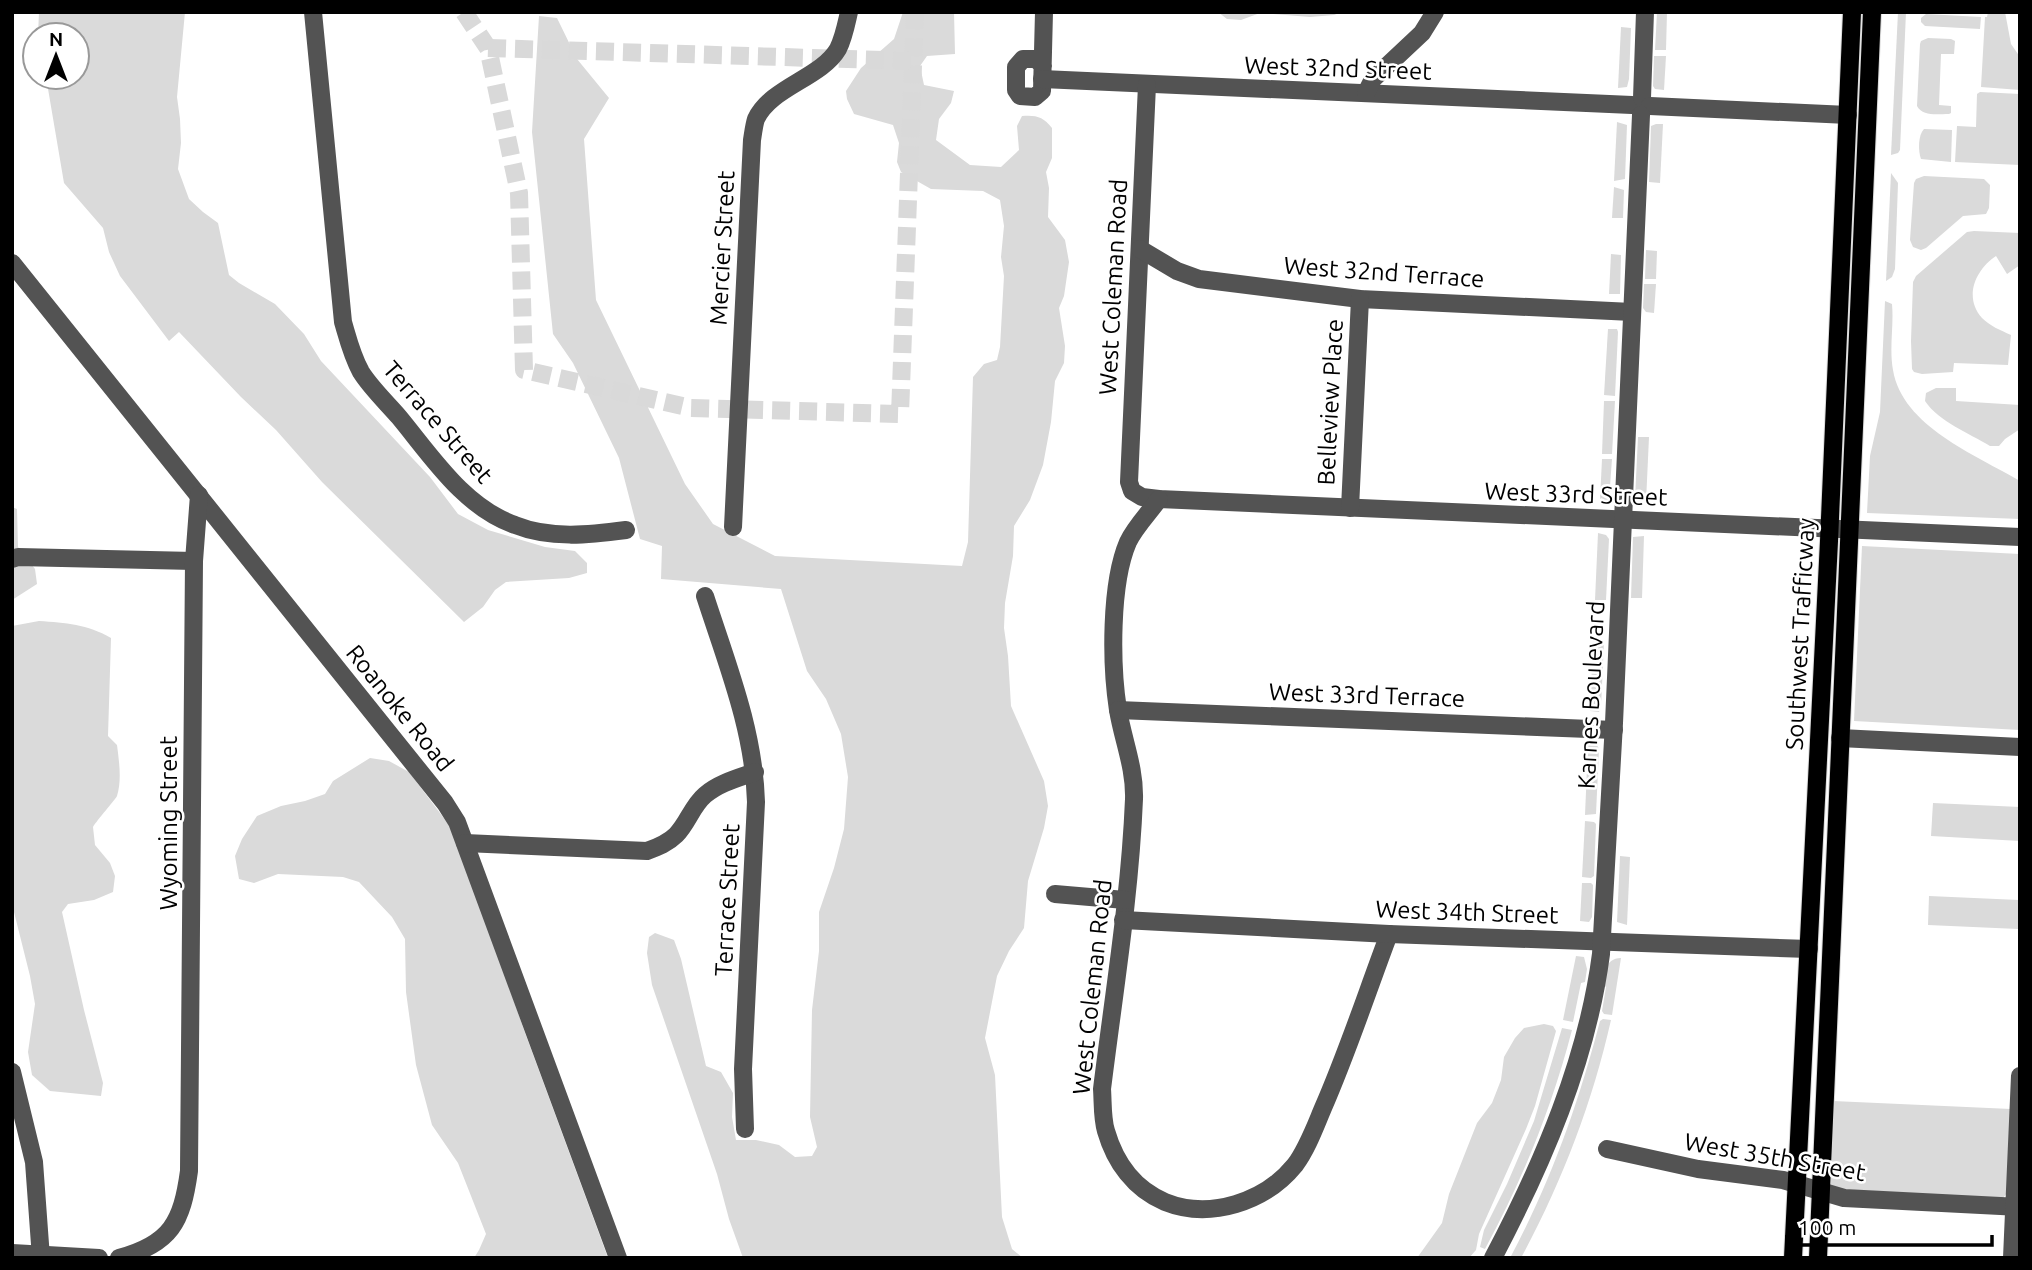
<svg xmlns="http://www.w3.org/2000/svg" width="2032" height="1270" font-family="Ubuntu,sans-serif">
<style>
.green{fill:#dadada}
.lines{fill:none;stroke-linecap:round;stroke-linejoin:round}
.minor-tunnel{stroke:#d9d9d9;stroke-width:18;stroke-dasharray:18 9;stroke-linecap:butt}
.major-casing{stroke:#dbdbdb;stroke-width:20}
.minor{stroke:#535353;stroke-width:18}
.major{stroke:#000;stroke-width:18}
.labels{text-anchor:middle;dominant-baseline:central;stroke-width:5;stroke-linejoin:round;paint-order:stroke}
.street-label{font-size:24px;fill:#000;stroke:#fff}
</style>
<rect width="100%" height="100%" fill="#fff"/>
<g class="green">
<path d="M39,12H185L177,97L180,119L181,143L178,169L189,199L203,212L218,223L229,275L239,283L275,304L304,334L321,361L430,477L458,514L488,530L545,547L575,551L587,563V573L569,578L506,582L495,590L483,607L464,622L322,482L276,430L241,397L179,332L169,341L120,276L109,252L103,228L64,183L46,77H77V35H38Z"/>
<path d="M903,12H954L955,54L927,56L920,66L924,85L954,91L951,103L939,119L936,140L970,165L1001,167L1019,150L1017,126L1022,116C1037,115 1043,117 1052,128V158L1046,172L1049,188L1048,217L1065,240L1069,262L1064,296L1059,308L1065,346L1064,363L1055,381L1051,422L1043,465L1030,500L1014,526L1013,556L1005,603L1004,628L1008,656L1011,706L1044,781L1048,806L1044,828L1028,881L1024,928L1009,951L997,976L985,1038L995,1075L1002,1217L1012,1249L1023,1258H743L729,1219L717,1174L652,985L647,953L649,937L655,933L674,940L681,959L706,1066L721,1072L733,1093L732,1117L736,1140H756L779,1145L795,1157L812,1156L817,1147L810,1117L812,1010L819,951V912L834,868L844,829L848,777L841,734L826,699L807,671L781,589L661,579L662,546L640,539L619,458L573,363L553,334L532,132L539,16L557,18L577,59L609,98L584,139L596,300L685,484L713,524L775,556L962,566L968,542L973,377L984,364L997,360L1000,347L1004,276L1001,257L1004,226L1000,200L983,191L931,189L901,172L897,162L899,143L893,125L854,114L847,99L846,91L861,68L894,39Z"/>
<path d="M1218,12H1342L1334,15L1310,17L1260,13L1241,20L1227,19Z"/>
<path d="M1657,12H1667L1666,50H1655Z"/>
<path d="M1898,12H1906L1900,150L1898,153L1891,155Z"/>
<path d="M1988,12H2005L2011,44L2020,57V90L1981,87L1985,17H1987Z"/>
<path d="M1926,14L1981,17L1980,29L1925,26L1921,22V18Z"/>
<path d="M1621,27L1631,28L1629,79L1627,87L1618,88Z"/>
<path d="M1928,38L1951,39L1955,41L1954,54H1941L1939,105L1951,106V113L1949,114C1938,114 1923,117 1917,106L1920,44L1921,41Z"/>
<path d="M1654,56H1666L1664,90L1655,89L1653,86Z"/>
<path d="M1980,92L2020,94V165L1955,162L1957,126L1976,127L1977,94Z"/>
<path d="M1617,122L1627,125L1625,179L1614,181Z"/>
<path d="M1656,124H1663L1660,183L1649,182L1651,126Z"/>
<path d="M1924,129L1952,130L1951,162L1921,159C1918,151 1918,135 1924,129Z"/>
<path d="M1891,173L1898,183L1895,269L1892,277L1886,281Z"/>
<path d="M1924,176L1984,179L1990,185L1989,208L1986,214L1963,216L1926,248L1921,250L1913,247L1910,240L1914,183L1916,179Z"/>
<path d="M1614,187L1624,190L1623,218H1612Z"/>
<path d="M1974,231L2020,233V265L2007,274L1996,256C1976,269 1963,297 1982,318C1990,326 2000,330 2011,335L2008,365L1954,363L1953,372L1922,374L1914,372L1912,369L1911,341L1913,282L1916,276L1967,232Z"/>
<path d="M1646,250L1657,251L1656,279H1645Z"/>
<path d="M1611,254L1621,255L1620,294H1609Z"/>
<path d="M1644,284H1656L1654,313L1646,312L1643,308Z"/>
<path d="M1885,301L1892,304C1894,326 1889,348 1893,370C1902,426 1976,455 2020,481V519L1867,513L1870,456L1880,412Z"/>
<path d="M1608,329H1617L1618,332L1615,396L1604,395Z"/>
<path d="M1936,388H1956V401L2020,405V429L2005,439L1999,446H1990C1969,433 1939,422 1925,401L1926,393Z"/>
<path d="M1604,401H1615L1612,454H1602Z"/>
<path d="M1638,437H1649L1646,502L1635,499Z"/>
<path d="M1602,459H1612L1609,500H1600Z"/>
<path d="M12,507L17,509L18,547L35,569L37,584L12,600Z"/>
<path d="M1598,533L1606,535L1609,539L1606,600H1595Z"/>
<path d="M1644,536L1642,598H1631L1633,537Z"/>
<path d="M1862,546L2020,554V730L1854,721Z"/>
<path d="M39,621C66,623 87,624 111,638L108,736L117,745C119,761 122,780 117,796C115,800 97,820 93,827L95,845L110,863L115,876L113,892L94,900L68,904L62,912L84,1010L103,1083L101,1096L50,1091L32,1075L28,1052L35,1004L30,976L12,904V626Z"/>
<path d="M1593,640L1604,641L1601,707L1599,712L1590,711Z"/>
<path d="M1588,745H1597L1599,749L1596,814L1585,815Z"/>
<path d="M370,758L389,761L409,772L449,825L474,886L524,1030L608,1258H474L479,1250L486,1234L458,1163L432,1125L416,1065L406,992L405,939L392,917L359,882L343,877L278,874L254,883L239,879L235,856L242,839L257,816L281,806L305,801L325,794L333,781Z"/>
<path d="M1933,803L2020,807V841L1931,836Z"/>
<path d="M1585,821L1594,822L1596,824L1594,876L1591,878L1582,877Z"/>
<path d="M1620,856L1630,857L1627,925L1617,922Z"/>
<path d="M1582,883H1591L1593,885L1592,917L1589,922L1580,921Z"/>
<path d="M1929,896L2019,900L2018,929L1928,925Z"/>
<path d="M1576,956L1584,957L1587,969L1585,982L1581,983L1573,1022L1563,1020Z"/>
<path d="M1621,958L1612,1015L1604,1014L1602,1011L1606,987L1603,985C1607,971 1604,959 1621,958Z"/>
<path d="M1603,1019L1611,1020C1592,1104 1562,1182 1521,1258H1510C1551,1181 1578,1105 1600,1021Z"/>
<path d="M1544,1024L1553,1026L1556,1031L1535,1106L1526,1129L1479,1234L1476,1250L1469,1258H1417L1442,1223L1449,1194L1477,1123L1492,1103L1501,1080L1504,1057L1515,1038L1524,1028Z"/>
<path d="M1562,1028L1572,1030C1552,1107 1523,1179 1485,1249L1480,1247L1484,1230L1507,1184L1534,1121Z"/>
<path d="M1833,1101L2011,1109L2007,1193L2003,1198L1836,1189L1830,1185Z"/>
</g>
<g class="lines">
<g class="minor-tunnel">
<path d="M464,12L488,48L519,193L524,370L691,408L900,414L915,12"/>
<path d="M488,48L913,61"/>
</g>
<defs>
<g id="major">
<path d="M1793,1258L1829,541L1852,12"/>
<path d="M1818,1258L1872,12"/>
</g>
</defs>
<use href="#major" class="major-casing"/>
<g class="minor">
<path d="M313,12L343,322C348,339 352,356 361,372C371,388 387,403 399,417C432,457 464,507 515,525C550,539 589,535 626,530"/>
<path d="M1043,66L1036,59H1023L1016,67V90L1020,96L1035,97L1042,91L1044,12"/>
<path d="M1042,79L1632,105"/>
<path d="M1147,85L1129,482L1132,491L1142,497L1159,499L2020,537"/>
<path d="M1366,93L1373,79L1422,33L1435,12"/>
<path d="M1642,98L1645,12"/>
<path d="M1650,106L1848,115"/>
<path d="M1140,249L1177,271L1199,279L1360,299L1632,312"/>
<path d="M12,263L445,803L457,822L618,1258"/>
<path d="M1159,499C1149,513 1135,527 1128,542C1110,584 1111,665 1118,710C1123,740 1135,768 1134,799C1130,896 1114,992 1102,1089C1103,1102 1102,1118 1106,1131C1115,1162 1134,1189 1165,1202C1210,1220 1265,1202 1295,1165C1307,1149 1315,1127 1323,1108C1348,1051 1367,992 1389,934"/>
<path d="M1350,508L1360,299"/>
<path d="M733,527L752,140C753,134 754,125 756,119C771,87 821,78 838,49C844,37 846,25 849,12"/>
<path d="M12,559L18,557L194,561"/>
<path d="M705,596C727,664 754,730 756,802L743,1069L745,1129"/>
<path d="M1118,710L1614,730"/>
<path d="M1840,738L2020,747"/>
<path d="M465,843L647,851C658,847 668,843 676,835C688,823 692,806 705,795C719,783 738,778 755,772"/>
<path d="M1055,894L1125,900"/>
<path d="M1123,920L1389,934L1809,949"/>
<path d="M12,1072L34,1162L41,1258"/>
<path d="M1607,1149L1698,1169L1783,1180L1844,1198L2020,1207"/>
<path d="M12,1253L99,1258"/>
<path d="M119,1258C171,1244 182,1222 189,1171L194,561L199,495"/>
<path d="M1493,1258C1543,1163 1587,1061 1601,954L1614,723L1641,115"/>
<path d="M2012,1258L2020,1076"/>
</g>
<use href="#major" class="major"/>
</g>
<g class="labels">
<g class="street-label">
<text transform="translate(1338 68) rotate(2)">West 32nd Street</text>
<text transform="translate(722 248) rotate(-87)">Mercier Street</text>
<text transform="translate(1384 272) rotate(4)">West 32nd Terrace</text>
<text transform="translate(1113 287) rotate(-87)">West Coleman Road</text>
<text transform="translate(1330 402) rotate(-87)">Belleview Place</text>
<text transform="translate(438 422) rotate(49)">Terrace Street</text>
<text transform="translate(1576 494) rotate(2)">West 33rd Street</text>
<text transform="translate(1800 634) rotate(-87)">Southwest Trafficway</text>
<text transform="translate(1367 695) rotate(2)">West 33rd Terrace</text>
<text transform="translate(1591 695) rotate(-87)">Karnes Boulevard</text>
<text transform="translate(400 708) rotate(51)">Roanoke Road</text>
<text transform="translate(168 823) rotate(-90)">Wyoming Street</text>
<text transform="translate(727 900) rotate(-87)">Terrace Street</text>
<text transform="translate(1467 912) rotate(2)">West 34th Street</text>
<text transform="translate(1092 987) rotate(-84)">West Coleman Road</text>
<text transform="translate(1775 1157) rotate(10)">West 35th Street</text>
</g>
</g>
<rect width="2032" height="1270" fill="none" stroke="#000000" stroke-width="28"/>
<g transform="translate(56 56)"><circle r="33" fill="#ffffff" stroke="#999999" stroke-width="2"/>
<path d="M0-5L12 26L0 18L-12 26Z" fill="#000000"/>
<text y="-10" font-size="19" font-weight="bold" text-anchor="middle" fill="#000000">N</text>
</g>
<path d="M1787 1235v10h205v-10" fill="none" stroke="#000000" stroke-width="3.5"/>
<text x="1798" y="1235" font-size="21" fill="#000000" stroke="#ffffff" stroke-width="5" paint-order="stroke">100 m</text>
</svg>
